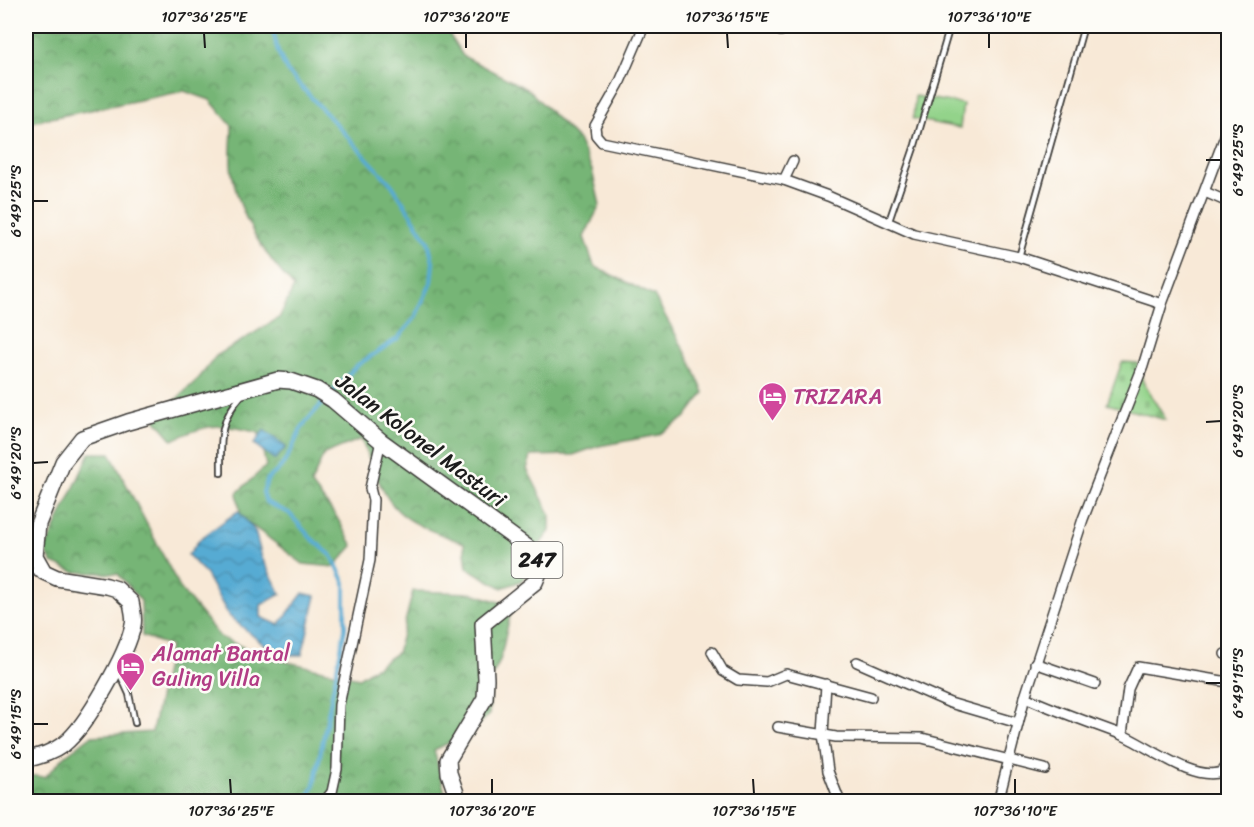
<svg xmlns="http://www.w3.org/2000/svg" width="1254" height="827" font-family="Sriracha,sans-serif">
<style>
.forest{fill:url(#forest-crowns);stroke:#496849;stroke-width:1.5}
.cemetery{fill:url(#cemetery-stones);stroke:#587853;stroke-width:1.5}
.park{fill:#93d38a;stroke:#587853;stroke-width:1.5}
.water{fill:url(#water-waves);stroke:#3a6478;stroke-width:1.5}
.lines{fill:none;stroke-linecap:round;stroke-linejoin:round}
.stream{stroke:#57abd3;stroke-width:4}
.service-casing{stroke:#3d3b38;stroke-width:8}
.minor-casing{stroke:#3d3b38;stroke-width:12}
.primary-casing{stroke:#3d3b38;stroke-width:18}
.service{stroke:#fff;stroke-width:4.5}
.minor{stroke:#fff;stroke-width:9}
.primary{stroke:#fff;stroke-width:15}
.ticks{fill:none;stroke:#1c1c1c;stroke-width:2}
.labels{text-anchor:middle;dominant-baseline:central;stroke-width:5;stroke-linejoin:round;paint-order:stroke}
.shield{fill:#fdfcf7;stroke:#605f5e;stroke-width:1.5}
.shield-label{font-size:21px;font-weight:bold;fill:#1c1c1c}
.hotel-label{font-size:22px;fill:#b23c85;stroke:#fdfcf7;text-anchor:start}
.street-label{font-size:22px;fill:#1c1c1c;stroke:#fdfcf7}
.neatline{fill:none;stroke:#1c1c1c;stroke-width:2}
.ticks-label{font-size:15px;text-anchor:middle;fill:#1c1c1c}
</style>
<defs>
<pattern id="forest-crowns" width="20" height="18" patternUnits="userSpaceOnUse" patternTransform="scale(1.5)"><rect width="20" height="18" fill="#76b576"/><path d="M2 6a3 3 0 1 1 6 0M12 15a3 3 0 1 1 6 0" fill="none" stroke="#609260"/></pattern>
<pattern id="cemetery-stones" width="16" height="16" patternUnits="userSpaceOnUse" patternTransform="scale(1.5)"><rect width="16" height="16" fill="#93d38a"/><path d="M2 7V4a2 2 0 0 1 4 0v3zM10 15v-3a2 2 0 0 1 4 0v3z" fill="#7eb576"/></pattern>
<pattern id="water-waves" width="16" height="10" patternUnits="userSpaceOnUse" patternTransform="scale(1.5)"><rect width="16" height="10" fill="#57abd3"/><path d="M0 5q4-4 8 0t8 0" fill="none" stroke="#478aaa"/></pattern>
</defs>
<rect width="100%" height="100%" fill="#fdfcf7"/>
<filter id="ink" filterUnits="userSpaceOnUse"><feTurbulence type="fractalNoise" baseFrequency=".0167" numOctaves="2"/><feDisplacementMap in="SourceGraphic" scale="12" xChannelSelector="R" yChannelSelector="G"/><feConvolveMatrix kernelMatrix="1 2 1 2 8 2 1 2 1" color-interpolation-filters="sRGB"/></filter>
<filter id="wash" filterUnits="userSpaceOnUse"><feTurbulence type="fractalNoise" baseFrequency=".008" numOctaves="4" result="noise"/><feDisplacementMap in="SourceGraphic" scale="24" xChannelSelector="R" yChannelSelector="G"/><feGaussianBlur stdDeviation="1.35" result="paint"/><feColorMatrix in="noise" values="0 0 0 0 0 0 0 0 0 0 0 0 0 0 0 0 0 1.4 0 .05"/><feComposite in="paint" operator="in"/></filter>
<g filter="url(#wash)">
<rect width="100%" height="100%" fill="#f8e9d7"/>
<g class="forest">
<path d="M26,26H444L463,56L529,90L578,140L592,170L600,205L584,237L594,266L654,296L689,358L704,393L685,418L658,435L599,446L573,455L531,456L527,469L550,514V531L532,555L531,568L521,581L502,588L467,568L464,543C388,516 391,511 361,439L324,454L311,484L336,516L353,546L334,567L303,564L241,517L237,493L266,466L259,433C221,423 208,423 173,440L155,419L199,378L216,356L279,318L294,287C264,254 240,219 232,173C229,158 232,141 232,126L210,100L184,91L26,123Z"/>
<path d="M90,453H110L180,588L220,637L265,657L359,678L397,653L413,591L472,593L512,606L500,661L491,679L489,715L467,734L434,750L447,801L26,802V775L45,777L66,755L91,736L152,732L170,646L142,636L141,601L118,574L74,572L52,563L45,550Z"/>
</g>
<path class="cemetery" d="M1122,362L1138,363L1143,382L1166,420L1107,404Z"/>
<path class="park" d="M915,96L963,104L960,128L913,119Z"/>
<g class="water">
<path d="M264,430L286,447L275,460L254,444Z"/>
<path d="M238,511L255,531L262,558L281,594L261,605V617L279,625L303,593L316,596L302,655H289L263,644L229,616L205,573L188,555L200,539Z"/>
</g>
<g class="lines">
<g class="stream">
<path d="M272,26L278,52L287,71L392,185L428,241L433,262L431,283L415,318L397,339L356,366L330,395"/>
<path d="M306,802L314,785L345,629V583L332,556L310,537L289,513L266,502L263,492L268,478C286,467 291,449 300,431C306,420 317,410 325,400"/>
</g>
</g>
</g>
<g filter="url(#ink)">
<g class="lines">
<defs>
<g id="service">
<path d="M889,221L915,145L948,33"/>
<path d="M1019,257L1084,26"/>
<path d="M221,473C221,439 218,422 242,395"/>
<path d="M26,566L37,573H42"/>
<path d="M119,672L129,694L135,723"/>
</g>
<g id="minor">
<path d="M644,26L619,84L595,126L596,135L602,142L784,180L828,196L914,234L1019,257L1162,304"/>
<path d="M781,31L784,26"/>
<path d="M784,180L793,161"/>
<path d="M1205,192L1228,202"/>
<path d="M712,652L723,671L738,680L767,682L786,674L871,697"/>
<path d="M1225,654H1228"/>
<path d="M857,662L950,703L1018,723"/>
<path d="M1035,663L1095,684"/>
<path d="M826,684L823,734L828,771L840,802"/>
<path d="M1025,697C1056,711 1088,722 1120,734C1146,744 1192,782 1222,772L1228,764"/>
<path d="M778,727L836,737L922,738L1045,769"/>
<path d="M1122,735L1128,689L1138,667L1228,682"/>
<path d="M324,802L332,792L337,769L339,705L370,560L373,500L370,488L381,441"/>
<path d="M998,802L1025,697L1083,519L1143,366L1162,304L1228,128"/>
</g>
<path id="primary" d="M26,759C39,757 53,752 64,744C86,727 128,653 133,625C135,618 132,609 131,602L117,589L107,586L57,578L44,572L35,556L38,524L63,462L82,438L128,422L278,380L291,381L317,390L333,400L381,441L527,547L536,559L540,570L535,582L483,624L486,679L485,698L448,760L449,773L459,802"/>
</defs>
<use href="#service" class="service-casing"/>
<use href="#minor" class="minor-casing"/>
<use href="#primary" class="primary-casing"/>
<use href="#service" class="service"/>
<use href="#minor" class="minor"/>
<use href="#primary" class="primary"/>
</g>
</g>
<path class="ticks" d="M204,33L205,48M466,33V48M727,33L728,48M989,33V48M1206,160H1221M33,201H48M1206,422L1221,421M33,463L48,462M1206,683H1221M33,724H48M230,779L231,794M492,779V794M753,779L754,794M1015,779V794"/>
<defs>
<symbol id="hotel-pin" viewBox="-11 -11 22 30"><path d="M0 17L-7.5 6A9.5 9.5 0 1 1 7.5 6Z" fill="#d1479c" stroke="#fdfcf7"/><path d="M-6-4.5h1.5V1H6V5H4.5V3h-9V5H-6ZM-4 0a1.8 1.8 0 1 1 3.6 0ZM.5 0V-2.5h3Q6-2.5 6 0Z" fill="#fff"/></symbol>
</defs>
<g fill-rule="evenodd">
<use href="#hotel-pin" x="756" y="380" width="33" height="45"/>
<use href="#hotel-pin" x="114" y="650" width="33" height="45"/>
</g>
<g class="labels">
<rect class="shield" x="511.5" y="542" width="51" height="36" rx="4.5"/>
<g class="shield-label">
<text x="537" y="560">247</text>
</g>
<g class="hotel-label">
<text x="793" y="396">TRIZARA</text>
<text x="152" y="653">Alamat Bantal<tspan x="152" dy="25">Guling Villa</tspan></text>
</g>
<g class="street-label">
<text transform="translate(421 440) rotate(37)">Jalan Kolonel Masturi</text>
</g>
</g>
<rect width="1254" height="827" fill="none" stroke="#fdfcf7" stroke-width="66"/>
<rect x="33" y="33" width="1188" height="761" class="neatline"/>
<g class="ticks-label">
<text x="204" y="22">107°36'25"E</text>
<text x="466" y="22">107°36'20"E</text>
<text x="727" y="22">107°36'15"E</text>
<text x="989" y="22">107°36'10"E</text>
<text transform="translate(1238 160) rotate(-90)" y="5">6°49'25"S</text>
<text transform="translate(16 201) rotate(-90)" y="5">6°49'25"S</text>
<text transform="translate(1238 421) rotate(-90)" y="5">6°49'20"S</text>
<text transform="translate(16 463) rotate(-90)" y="5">6°49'20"S</text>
<text transform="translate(1238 683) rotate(-90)" y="5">6°49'15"S</text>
<text transform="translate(16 724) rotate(-90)" y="5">6°49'15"S</text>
<text x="231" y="816">107°36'25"E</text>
<text x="492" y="816">107°36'20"E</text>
<text x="754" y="816">107°36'15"E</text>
<text x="1015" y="816">107°36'10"E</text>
</g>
</svg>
